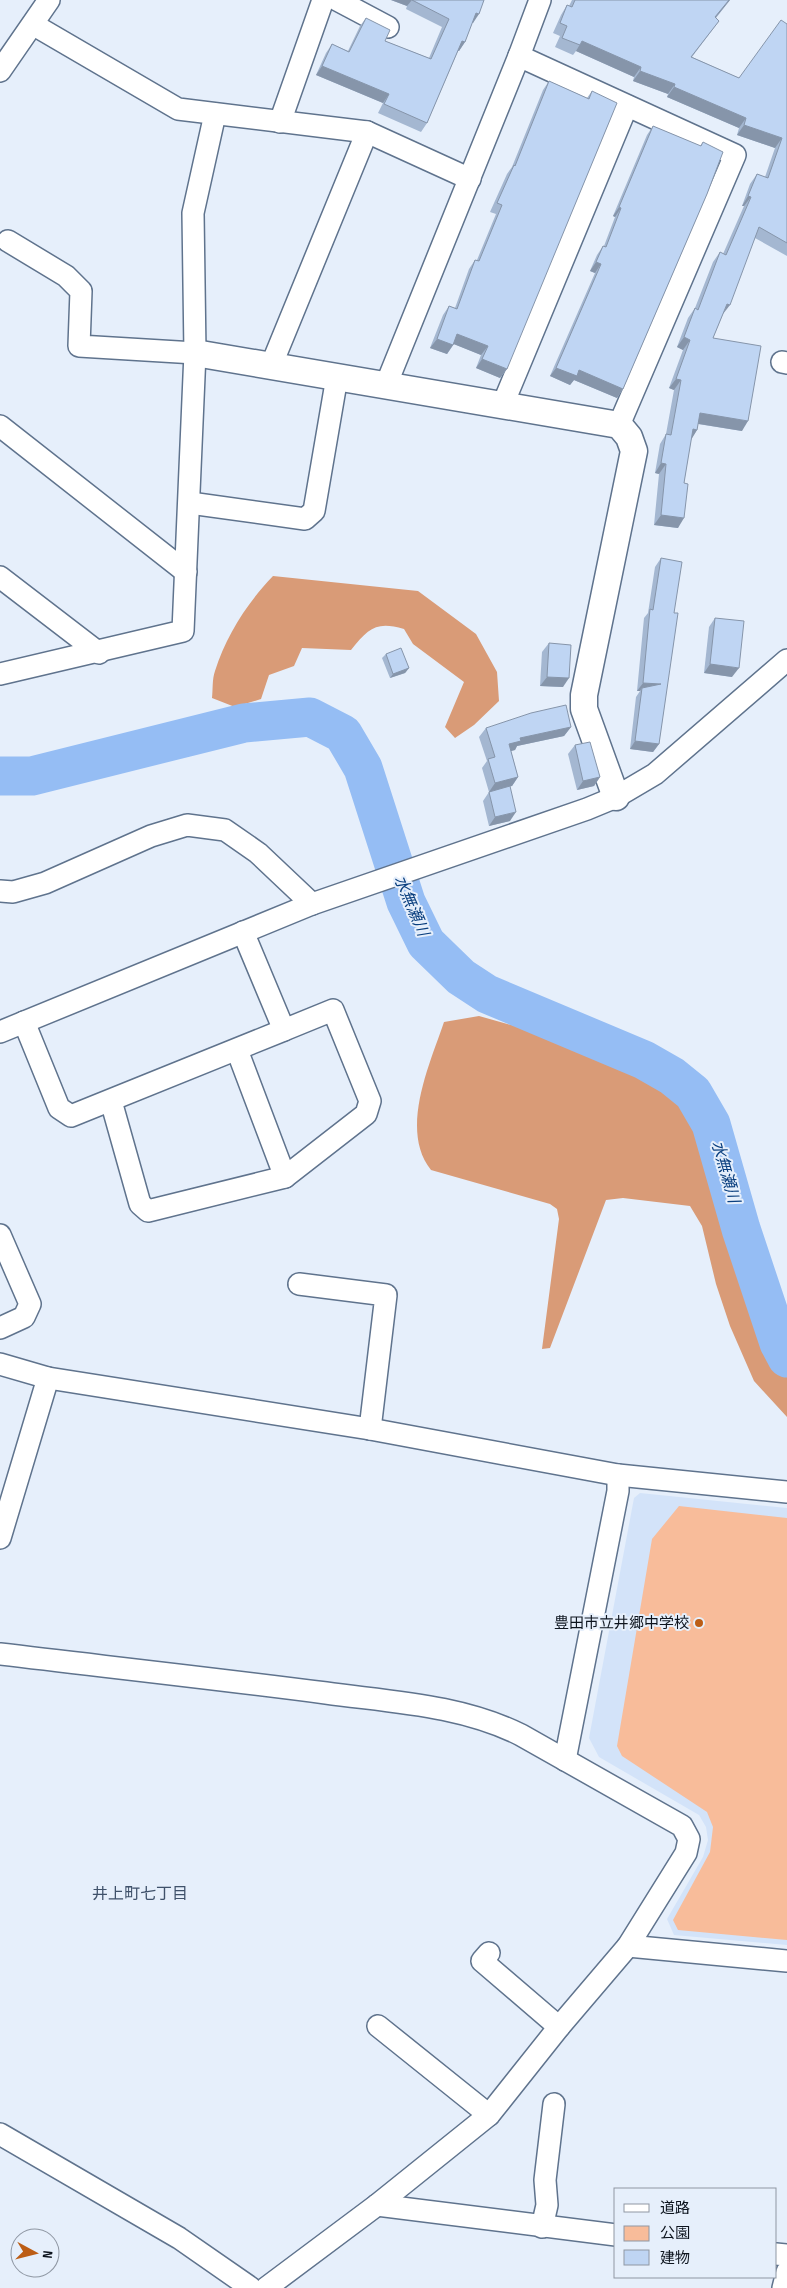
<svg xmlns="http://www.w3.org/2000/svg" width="787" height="2288" font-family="'Sofia Sans Condensed','Noto Sans JP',sans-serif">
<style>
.built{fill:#d3e3f9}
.green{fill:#f8bc9a}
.forest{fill:#d99b77}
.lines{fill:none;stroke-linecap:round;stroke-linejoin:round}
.river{stroke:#95bdf4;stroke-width:39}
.minor-casing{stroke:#5f738d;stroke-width:24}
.tertiary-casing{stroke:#5f738d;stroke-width:29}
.minor{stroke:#fff;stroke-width:21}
.tertiary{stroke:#fff;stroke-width:26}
.wall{fill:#a4b7d1}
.shaded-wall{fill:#8695aa}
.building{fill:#bfd5f3;stroke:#8695aa}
.poi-dot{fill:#bc5d15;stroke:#e6effb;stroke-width:2}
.labels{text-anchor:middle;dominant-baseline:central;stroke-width:4;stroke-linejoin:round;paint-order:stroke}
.poi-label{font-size:15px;fill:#0d141e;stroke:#e6effb;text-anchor:end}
.water-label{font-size:16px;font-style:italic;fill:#093e7e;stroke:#e6effb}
.neighbourhood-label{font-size:16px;fill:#3f516a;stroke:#e6effb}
</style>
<rect width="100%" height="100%" fill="#e6effb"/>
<path class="built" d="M640,1493L787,1508V1945L674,1935L667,1919L703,1857L708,1840L706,1827L699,1815L599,1757L589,1738L634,1498Z"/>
<path class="green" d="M679,1506L787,1518V1940L678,1930L673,1920L710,1852L713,1827L707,1812L622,1756L617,1746L652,1539Z"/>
<g class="forest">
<path d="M273,576L418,591L476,634L497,672L499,701L474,725L455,738L445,727L464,682L413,644L404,629C376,621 369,628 351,650L302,648L294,666L269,675L261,699L235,707L212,698C213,690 212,679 215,671C226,636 247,603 273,576Z"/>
<path d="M479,1016L554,1037L616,1061L678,1089L702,1126L757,1304L774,1347L787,1369V1417L754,1381L730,1326L716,1284L702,1226L690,1206L623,1198L606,1200L550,1348L542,1349L559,1219L557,1209L550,1204L431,1170C399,1130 430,1064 444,1022Z"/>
</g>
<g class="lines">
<path class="river" d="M0,776H32L244,723L310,717L343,734L363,768L406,902L426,943L461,977L487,994L644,1060L672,1076L693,1093L711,1124L741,1229L779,1343L787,1358"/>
<defs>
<g id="minor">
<path d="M337,0L388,27"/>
<path d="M34,25L178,109L367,132L470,179"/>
<path d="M519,56L540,0"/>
<path d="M0,71L49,0"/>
<path d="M280,122L323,0"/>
<path d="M8,241L66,276L81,291L79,346L195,353"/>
<path d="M782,362L787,363"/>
<path d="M271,366L367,132"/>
<path d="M386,385L519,56L735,155L619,425"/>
<path d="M503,404L627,106"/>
<path d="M0,426L186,572"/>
<path d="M190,503L305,519L314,511L337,377"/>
<path d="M0,577L99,653"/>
<path d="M0,674L183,631L195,353L193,213L215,114"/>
<path d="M0,891L13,892L45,883L151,836L187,825L225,830L258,853L312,904"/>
<path d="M24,1022L59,1108L71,1116L284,1030L243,932"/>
<path d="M0,1032L312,904L587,809L616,797L655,774L787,660"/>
<path d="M237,1050L285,1177"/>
<path d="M111,1101L140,1204L148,1211L285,1177L366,1114L370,1101L333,1010L284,1030"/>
<path d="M0,1235L30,1304L24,1317L0,1328"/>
<path d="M299,1284L386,1295L370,1429"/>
<path d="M0,1364L48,1378L370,1429L618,1475L787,1492"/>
<path d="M0,1538L48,1378"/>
<path d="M0,1654C109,1667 218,1679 326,1693C392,1702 461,1705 521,1735L682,1826L689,1839L686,1853L628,1946L559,2027L489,2115L377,2205L266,2288"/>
<path d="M565,1760L618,1491V1475"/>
<path d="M628,1946L787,1961"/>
<path d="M489,1953L482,1961L559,2027"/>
<path d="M378,2026L489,2115"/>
<path d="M0,2134L179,2238L251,2288"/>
<path d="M377,2205L616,2235"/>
<path d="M542,2227L547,2205L545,2180L554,2104"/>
<path d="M776,2254L787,2255"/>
<path d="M783,2288L787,2272"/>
</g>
<path id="tertiary" d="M195,353L619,425L629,437L634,451L584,695V709L616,797"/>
</defs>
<use href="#minor" class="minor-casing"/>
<use href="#tertiary" class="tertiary-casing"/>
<use href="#minor" class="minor"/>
<use href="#tertiary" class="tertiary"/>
</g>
<g class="wall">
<path d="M391,0H484L473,23H472L465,42L459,51H458L427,123L421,132L378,113L383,103L316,75L326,53L332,44L348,51L360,26L366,18L385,41L429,58L442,27L406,9L407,6Z"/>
<path d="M572,0H730L716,18L719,21L692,57L739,78L787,24V256L755,238L723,314L713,338L742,431L698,424L697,430L691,439L684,483L678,528L654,525L659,474L655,473L660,444L666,434L674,390L669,388L683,350L677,347L688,318L695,308L713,262L720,252L723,254L744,206H742L750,184L757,174L765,177L775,148L737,135L739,128L667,97L668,94L633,81L634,77L576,51L573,55L555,47L560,36L553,33L561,15L567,5L569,6Z"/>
<path d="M549,81L587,98L592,91L507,369L500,378L476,368L481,355L454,344L447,354L430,348L443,315L449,306L455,308L469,269L475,260H477L496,214L490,212L507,174L512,167L543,90Z"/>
<path d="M653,126L700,146L703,142L623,389L617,398L574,380L570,385L550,376L595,273L590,271L597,255L603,246H604L615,217L613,216L647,135Z"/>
<path d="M661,558L674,613L659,744L653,752L630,749L636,697L640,691H637L644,618L648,613L655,567Z"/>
<path d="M715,618L732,677L704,673L709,627Z"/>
<path d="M549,643L563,687L540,686L542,652Z"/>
<path d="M386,654L409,668L405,673L390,678L382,658Z"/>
<path d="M571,727L564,736L517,746L515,750L511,751L518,777L512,786H510V821L489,826L483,801L489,792L482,768L487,761L479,737L486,728Z"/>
<path d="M575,745L600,777L594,786L577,790L568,754Z"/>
</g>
<g class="shaded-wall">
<path d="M391,0H412L407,6Z"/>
<path d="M729,0H730L708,27L715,17Z"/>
<path d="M476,13L479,14L473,23L470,22Z"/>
<path d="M462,41L465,42L459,51L456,50Z"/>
<path d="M582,41L641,67L634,77L576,51Z"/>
<path d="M322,66L389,94L383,103L316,75Z"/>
<path d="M640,71L675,84L668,94L633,81Z"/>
<path d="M674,87L746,118L739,128L667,97Z"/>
<path d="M744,125L782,138L775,148L737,135Z"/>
<path d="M748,196L751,197L744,206H742Z"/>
<path d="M619,207L621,208L615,217L613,216Z"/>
<path d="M596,262L601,264L595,273L590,271Z"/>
<path d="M727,304L730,305L723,314Z"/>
<path d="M457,334L488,346L481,355L451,343Z"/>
<path d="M684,337L690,340L683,350L677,347Z"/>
<path d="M437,339L453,345L447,354L430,348Z"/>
<path d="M482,359L507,369L500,378L476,368Z"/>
<path d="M556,368L579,370L623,389L617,398L574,380L570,385L550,376Z"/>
<path d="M676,379L681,380L674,390L669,388Z"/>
<path d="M700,413L748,421L742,431L693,423Z"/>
<path d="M693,429L697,430L691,440Z"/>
<path d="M661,463L666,464L659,474L655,473Z"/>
<path d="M661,515L684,518L678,528L654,525Z"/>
<path d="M710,664L739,668L732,677L704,673Z"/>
<path d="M409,668L405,673L390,678L393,674Z"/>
<path d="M547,677L569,678L563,687L540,686Z"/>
<path d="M643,683L661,684L642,688L640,691H637Z"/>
<path d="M571,727L564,736L517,746L515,750L503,753L509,744L520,738Z"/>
<path d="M635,741L659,744L653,752L630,749Z"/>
<path d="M518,777L512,786L489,792L495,783Z"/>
<path d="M600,777L594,786L577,790L583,781Z"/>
<path d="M516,812L510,821L489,826L495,817Z"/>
</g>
<g class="building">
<path d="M412,0H484L479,14L476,13L465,42L462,41L427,123L384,104L389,94L322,66L332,44L349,52L366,18L390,30L385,41L431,59L449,19Z"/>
<path d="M575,0H729L715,17L719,21L691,57L739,78L781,20L787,24V243L759,227L730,305L727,304L713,338L761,346L748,421L700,413L697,430L693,429L684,483L688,484L684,518L661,515L666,464L661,463L666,434L671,435L681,380L676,379L690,340L684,337L695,308L698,310L720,252L726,255L751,197L748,196L757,174L768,178L782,138L744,125L746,118L674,87L675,84L640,71L641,67L582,41L580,45L562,38L567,26L560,23L567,5L572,7Z"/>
<path d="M549,81L589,99L592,91L617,103L507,369L482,359L488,346L457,334L453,345L437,339L449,306L457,309L475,260L479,261L502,205L497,203L514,165L515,166Z"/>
<path d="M653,126L701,146L703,142L723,152L707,194L623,389L579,370L577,376L556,368L601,264L596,262L603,246L606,247L621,208L619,207Z"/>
<path d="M661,558L682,562L674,613H678L659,744L635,741L642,688L661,684L643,683L650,609L653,610Z"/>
<path d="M715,618L744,621L739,668L710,664Z"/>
<path d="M549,643L571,645L569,678L547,677Z"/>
<path d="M401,648L409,668L393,674L386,654Z"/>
<path d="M566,705L571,727L520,738L521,741L509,744L518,777L495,783L488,759L495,757L486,728L531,713Z"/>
<path d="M590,742L600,777L583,781L575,745Z"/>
<path d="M510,786L516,812L495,817L489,792Z"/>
</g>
<circle class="poi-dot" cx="699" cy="1623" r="5"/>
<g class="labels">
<g class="poi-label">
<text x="689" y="1623">豊田市立井郷中学校</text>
</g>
<g class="water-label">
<text transform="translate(411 906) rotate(67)">水無瀬川</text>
<text transform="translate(725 1172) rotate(74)">水無瀬川</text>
</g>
<g class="neighbourhood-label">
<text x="140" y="1894">井上町七丁目</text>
</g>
</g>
<rect x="614" y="2188" width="162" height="90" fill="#e6effb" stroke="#8f97a3"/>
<rect x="624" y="2204" width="25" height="8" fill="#ffffff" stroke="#8f97a3"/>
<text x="660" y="2213" font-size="15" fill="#0d141e">道路</text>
<rect x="624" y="2226" width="25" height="15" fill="#f8bc9a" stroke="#8f97a3"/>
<text x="660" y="2238" font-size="15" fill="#0d141e">公園</text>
<rect x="624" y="2250" width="25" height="15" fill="#bfd5f3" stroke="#8f97a3"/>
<text x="660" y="2263" font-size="15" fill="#0d141e">建物</text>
<g transform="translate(35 2253) rotate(97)"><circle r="24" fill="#e6effb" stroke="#8f97a3"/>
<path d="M0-4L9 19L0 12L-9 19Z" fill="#bc5d15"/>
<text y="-8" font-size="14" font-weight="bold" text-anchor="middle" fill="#0d141e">N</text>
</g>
</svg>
